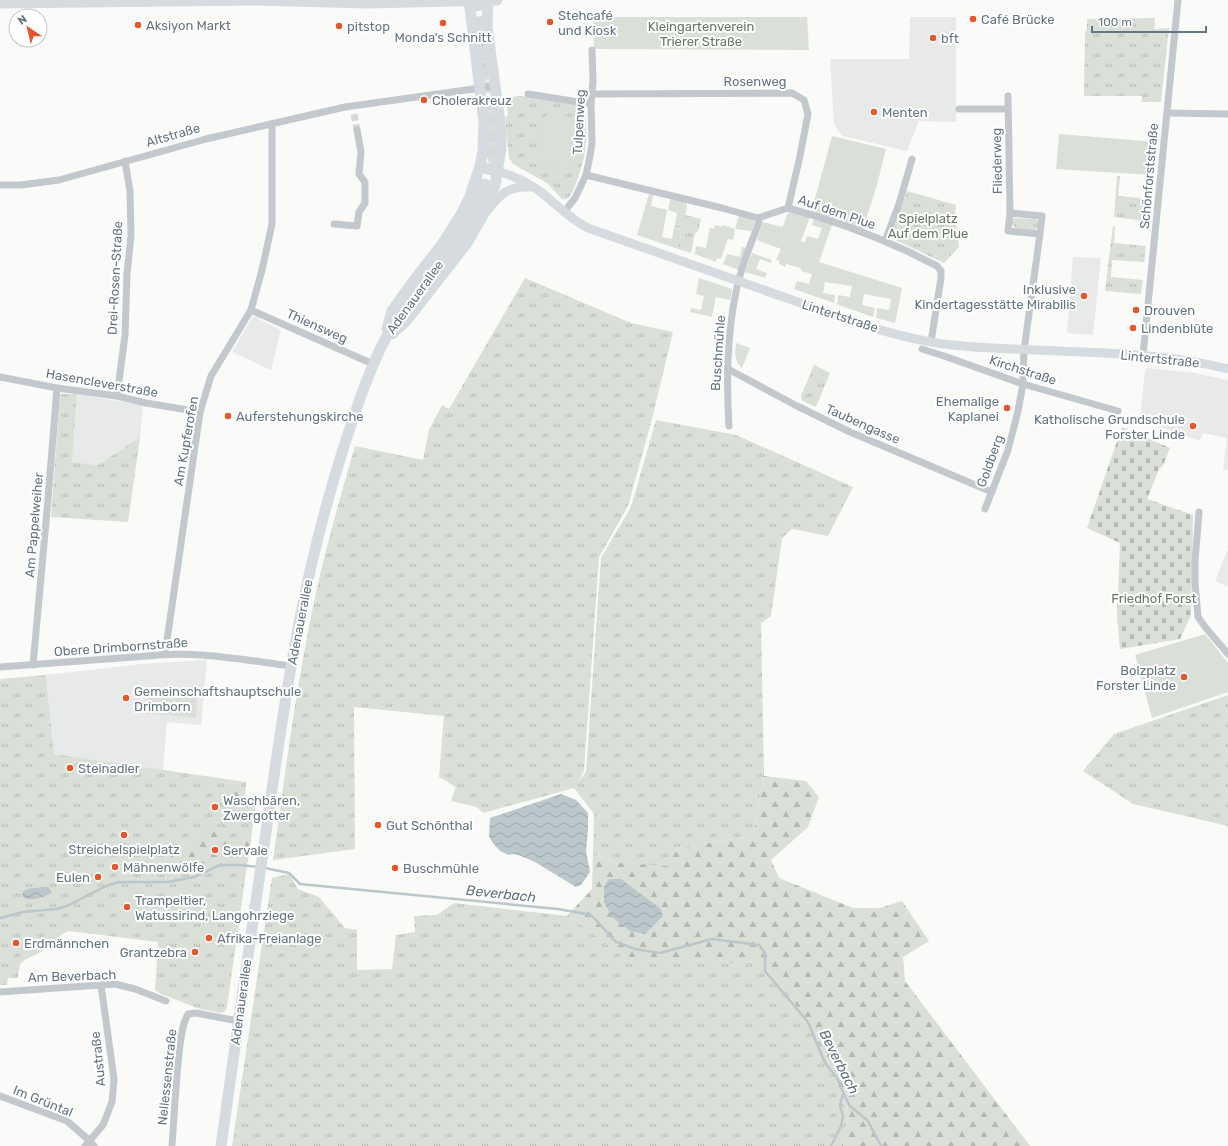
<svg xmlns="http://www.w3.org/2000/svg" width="1228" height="1146" font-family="Rubik,sans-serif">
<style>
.built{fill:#e8e9e9}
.grass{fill:url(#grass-tufts)}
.forest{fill:url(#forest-firs)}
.cemetery{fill:url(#cemetery-stones)}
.garden{fill:#dadfd7}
.water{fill:url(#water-waves)}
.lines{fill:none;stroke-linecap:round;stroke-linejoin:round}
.stream{stroke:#bbc7cb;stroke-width:2.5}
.minor-tunnel{stroke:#d5d9db;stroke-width:7;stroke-dasharray:7 3.5;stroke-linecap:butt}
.primary-tunnel{stroke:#d5d9db;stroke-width:11;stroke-dasharray:11 5.5;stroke-linecap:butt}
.minor{stroke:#c3c8cc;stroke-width:7}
.secondary{stroke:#d6dbdf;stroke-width:9}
.primary{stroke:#d6dbdf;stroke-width:11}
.poi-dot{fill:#e4572e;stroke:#fff;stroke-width:1.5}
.labels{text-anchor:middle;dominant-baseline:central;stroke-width:4;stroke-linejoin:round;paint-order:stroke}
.poi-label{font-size:13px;fill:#657683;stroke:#fff;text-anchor:start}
.park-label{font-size:13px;fill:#687a64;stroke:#fff}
.street-label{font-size:13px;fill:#657683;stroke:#fff}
.water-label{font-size:14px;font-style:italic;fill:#60757c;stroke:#fff}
</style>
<defs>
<pattern id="grass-tufts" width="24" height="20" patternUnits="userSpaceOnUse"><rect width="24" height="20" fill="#dadfd7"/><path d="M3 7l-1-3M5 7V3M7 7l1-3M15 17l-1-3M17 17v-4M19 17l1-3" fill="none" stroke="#b4b9b4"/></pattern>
<pattern id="forest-firs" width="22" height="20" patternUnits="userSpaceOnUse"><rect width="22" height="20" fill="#dadfd7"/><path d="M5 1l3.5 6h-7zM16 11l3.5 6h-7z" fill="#b4b9b4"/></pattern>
<pattern id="cemetery-stones" width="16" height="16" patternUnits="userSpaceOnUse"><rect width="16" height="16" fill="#dadfd7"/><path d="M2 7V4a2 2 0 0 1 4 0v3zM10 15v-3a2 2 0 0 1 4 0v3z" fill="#b4b9b4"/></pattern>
<pattern id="water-waves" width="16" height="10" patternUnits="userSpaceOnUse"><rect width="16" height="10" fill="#bbc7cb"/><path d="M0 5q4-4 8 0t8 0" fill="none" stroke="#9ca6aa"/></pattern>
</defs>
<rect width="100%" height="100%" fill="#fafaf8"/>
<g class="built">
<path d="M910,17H956V122L919,121L907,151L842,136L834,124L830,59H909Z"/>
<path d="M1073,257L1101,258L1093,335L1067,333Z"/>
<path d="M253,316L281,330L271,370L232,352Z"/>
<path d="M1148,368L1194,373L1228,380V470L1223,469L1227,438L1203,433L1199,441L1140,419L1145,369Z"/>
<path d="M77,394L143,405L140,437L98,465L72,462Z"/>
<path d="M1228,549V587L1215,581Z"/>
<path d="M207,660L201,725L167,722L163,770L54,754L46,675L141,664Z"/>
</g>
<g class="grass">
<path d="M1155,18L1154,29L1169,28L1161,102H1142V96H1084L1085,32L1087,29V19Z"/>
<path d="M483,23L489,74L488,80L485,82L484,80L475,24Z"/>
<path d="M520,96L582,106L586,110C586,124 587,138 585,151C584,160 574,194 568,198C566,200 564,199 562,199L547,183L518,167L513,164L509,158L505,117L508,116L506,100L511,97Z"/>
<path d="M494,103L498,130L495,164L491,165L488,161L487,152L488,131L487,104Z"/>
<path d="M1117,176H1120L1118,196L1150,199L1148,221L1114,217Z"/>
<path d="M907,191L956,205L955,216L959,247L944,263L891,238Z"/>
<path d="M686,200L687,208L685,215L701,219L698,232L695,233L691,253L678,249L682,230L674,228L675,225L688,228L682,216Z"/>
<path d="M1014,218L1036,219L1038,222V227L1035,230L1016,229L1012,224L1013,219Z"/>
<path d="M1113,226H1115L1114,243L1146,246L1144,262L1112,260L1111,277L1143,280L1141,294L1105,291Z"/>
<path d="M525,278L631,323L673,332L652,419L628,506L599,557L584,771L577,783L586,772L601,558L631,507L656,420L736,435L853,487L828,536L792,529L782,538L771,616L761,623L764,776L753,836L678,848L667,867L620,863L593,855L594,814L574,788L483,813L477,807L451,801L456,787L439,777L444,716L354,707L355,849L273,860C285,774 296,687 314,602C325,550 340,498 355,446L423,460L429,430L442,405L449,409Z"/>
<path d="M814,365L830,373L816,407L803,401L801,399V396Z"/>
<path d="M60,394H77L72,462L98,465L140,437L128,522L51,517Z"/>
<path d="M46,675L54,754L246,782L245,799L256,802L227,1007L225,1011L221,1013L200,1009L159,993L155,990L158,942L69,931C55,936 51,946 39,953C32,957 24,958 20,965C19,969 18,974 18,978H8L7,985H0V679Z"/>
<path d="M1228,695V826L1133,804L1083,771L1114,734Z"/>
<path d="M289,874L298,889L319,897L345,928L357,930V970L392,969L396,935L415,932L414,916L437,915L454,903L567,916L575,920L734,963L753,961L769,971L803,1014L834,1072L840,1095L849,1114L842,1138L844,1146H232L272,878Z"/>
</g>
<g class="forest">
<path d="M764,776L806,781L819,797L808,827L771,860L779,878L853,908H880L902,901L929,941L903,957L905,981L1030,1146H844L842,1138L849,1114L840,1095L834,1072L803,1014L769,971L753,961L734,963L623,957L575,920L567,916L592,889L593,855L620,863L667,866L678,848L753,836Z"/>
<path d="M234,782L238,783L240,785L242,803V807L231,805L230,796L226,789L231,784Z"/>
<path d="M225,826L234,830L233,833L227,834L225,840L234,841L235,838L242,839L245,829L252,831L248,862C240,860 229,857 220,859C205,863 189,879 173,874L172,859L169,854L186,848L204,836Z"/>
</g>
<path class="cemetery" d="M1122,427L1170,448L1162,468L1160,467L1147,499L1193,515L1191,615L1180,639L1120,649L1117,614L1120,543L1087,528Z"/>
<g class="garden">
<path d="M593,17H807L809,50L594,49Z"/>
<path d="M552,113C561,113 575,116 577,128C578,135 572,159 571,168L567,172L548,165L537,153L545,118L548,114Z"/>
<path d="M1059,134L1156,142L1153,175L1056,169Z"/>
<path d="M832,136L886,149L877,185L863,229L808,209L810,202H814Z"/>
<path d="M649,194L653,195L651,206L667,210L662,237L672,239L674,228L682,230L678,249L637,235Z"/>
<path d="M671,197L686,200L682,216L691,218L689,228L675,225L677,213L668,210Z"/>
<path d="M789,212L810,217L801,241L805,242L807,236L818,239L822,228L812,225L814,219L832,225L819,262L902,288L895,323L876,318L877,308L889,310L891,299L864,294L862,305L875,308L873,317L836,304L838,302V295L850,297L852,286L825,282L823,293L835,295L834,303L794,289L797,281L809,284L812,274L801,271V268L786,264L785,267L779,264L780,261L776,260L781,249L757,240L763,222L782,227C786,223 785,216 789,212Z"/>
<path d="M739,215L755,221L752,231L735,229Z"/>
<path d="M715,225L722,227L723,225L735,229L733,240L728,239L721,259L717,258L716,262L695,254L696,246L706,248L710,228L714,229Z"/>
<path d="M742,247L747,248L739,270L723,264L727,254L740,257Z"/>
<path d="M752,253L772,260L771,263L760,259L756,269L767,273L765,278L745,272Z"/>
<path d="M699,278L732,289L730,300L716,297L712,317L690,312L691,308L701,310L704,296L696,294Z"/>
<path d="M736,343L750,348L742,368C734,361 735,353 736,343Z"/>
<path d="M1205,634L1228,663V692L1152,718L1135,655Z"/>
<path d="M148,688L198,693L196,718L146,713Z"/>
</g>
<g class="water">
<path d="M561,794L576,800L588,813V829L586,851L590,872L581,885L576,887L535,862L521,856L514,854L508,855L500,851L492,842L489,836L490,818Z"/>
<path d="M609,879H621L661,909L663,916L645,934L630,931L612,917L604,902V887Z"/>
<path d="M48,887L51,891V893C42,898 33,901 24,898L22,895L23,891L32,888Z"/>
</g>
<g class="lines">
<g class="stream">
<path d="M265,868L289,873L300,884L558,909L591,915L616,942L635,949L660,953L712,939L759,945L765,953V971L808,1022L825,1063L837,1078L845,1097L850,1106L868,1121L881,1146"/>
<path d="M0,918L23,912L56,909L67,906L104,887L118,882H168L194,877L220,865H239L258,867"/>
<path d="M831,1146L841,1126L843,1116L840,1106L843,1093"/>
</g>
<path class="minor-tunnel" d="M354,114L357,130"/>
<path class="primary-tunnel" d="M478,0L480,28L493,124V141L492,157L485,184"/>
<g class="minor">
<path d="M528,94L591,104"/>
<path d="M592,94L792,93L804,100L808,114L800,156L788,208"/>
<path d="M1008,96L1010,213"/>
<path d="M959,109H1008"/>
<path d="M1167,113L1228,114"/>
<path d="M586,175L722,208L758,218"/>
<path d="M0,185H21L59,180L206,139L345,107L495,86"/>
<path d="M788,208C829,219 868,233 907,251C917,256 927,261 937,266L941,271V278L931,342"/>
<path d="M564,212L575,198L586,175L590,156L592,143L591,104L593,81L592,50"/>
<path d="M758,218L788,208"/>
<path d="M334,224L357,226L359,212L365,203V182L359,174L361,152L357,130"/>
<path d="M885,241L899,204L912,159"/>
<path d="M251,310L373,364"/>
<path d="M922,349L947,357L1023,384L1118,411"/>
<path d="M1143,355L1178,0"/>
<path d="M728,369L795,405L850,432L992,492"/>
<path d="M0,377L57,388L117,396L146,403L200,412"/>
<path d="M117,396L125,335L127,274L131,236L130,191L125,161"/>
<path d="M729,426C726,378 727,329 738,283C743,262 752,242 759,222L758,218"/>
<path d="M985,509L1008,450L1018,411L1023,384L1024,350L1040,234L1042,216L1010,213L1008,231L1040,234"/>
<path d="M1199,512L1195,561V582L1198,617L1206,628L1228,654"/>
<path d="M165,654L200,412L211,376L251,310L262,270L272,224V124"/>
<path d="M33,665L47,511L57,388"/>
<path d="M0,667L147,656C195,650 243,660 292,666"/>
<path d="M0,992L115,984L135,989L166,1001"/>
<path d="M0,1096L67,1121L90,1141L94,1146"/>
<path d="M85,1146L103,1125L112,1102L114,1079L101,985"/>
<path d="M172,1146C174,1115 176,1084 179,1053C181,1040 181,1026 188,1014L196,1013L238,1021"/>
</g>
<g class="secondary">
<path d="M480,166C502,172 523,178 542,193C557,205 570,219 588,228C657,253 726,277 795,301C839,316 884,334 931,342C958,347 986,348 1014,349C1085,353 1158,351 1228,369"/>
<path d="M486,212C501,194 506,186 531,187"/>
</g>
<g class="primary">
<path d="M0,3L255,0L367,3L497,0"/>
<path d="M387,329L392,311L412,283L443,243L462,213L470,196L480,166L483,151L484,122L469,0"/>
<path d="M392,334L406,321L467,243L483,215L495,185L501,148V130L487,27L488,0"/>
<path d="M221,1146C235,1044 250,941 265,839C275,767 285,695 299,623C314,546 335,468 362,393C372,366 383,339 399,315C415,292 436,271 452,247C466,227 476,207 485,184"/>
</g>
</g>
<g class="poi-dot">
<circle cx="973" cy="19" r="4"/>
<circle cx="550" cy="22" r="4"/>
<circle cx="443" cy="23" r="4"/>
<circle cx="138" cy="25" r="4"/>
<circle cx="339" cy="26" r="4"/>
<circle cx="933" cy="38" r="4"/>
<circle cx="424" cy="100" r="4"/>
<circle cx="874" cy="112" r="4"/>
<circle cx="1084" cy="296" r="4"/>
<circle cx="1136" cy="310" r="4"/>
<circle cx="1133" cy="328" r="4"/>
<circle cx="1007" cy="408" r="4"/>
<circle cx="228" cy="416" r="4"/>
<circle cx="1193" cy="426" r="4"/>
<circle cx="1184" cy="677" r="4"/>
<circle cx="126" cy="698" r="4"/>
<circle cx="70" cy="768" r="4"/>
<circle cx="215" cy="807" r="4"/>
<circle cx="378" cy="825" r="4"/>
<circle cx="124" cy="835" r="4"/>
<circle cx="215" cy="850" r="4"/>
<circle cx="115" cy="867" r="4"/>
<circle cx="395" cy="868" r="4"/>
<circle cx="98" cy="877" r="4"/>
<circle cx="127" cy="907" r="4"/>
<circle cx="209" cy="938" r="4"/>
<circle cx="16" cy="943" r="4"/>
<circle cx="195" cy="952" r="4"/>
</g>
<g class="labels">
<g class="poi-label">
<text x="558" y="15">Stehcafé<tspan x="558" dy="15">und Kiosk</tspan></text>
<text x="981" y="19">Café Brücke</text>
<text x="146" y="25">Aksiyon Markt</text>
<text x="347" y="26">pitstop</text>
<text x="443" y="37" text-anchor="middle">Monda's Schnitt</text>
<text x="941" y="38">bft</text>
<text x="432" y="100">Cholerakreuz</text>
<text x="882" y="112">Menten</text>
<text x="1076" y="289" text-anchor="end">Inklusive<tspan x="1076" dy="15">Kindertagesstätte Mirabilis</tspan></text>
<text x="1144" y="310">Drouven</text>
<text x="1141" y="328">Lindenblüte</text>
<text x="999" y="401" text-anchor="end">Ehemalige<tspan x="999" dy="15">Kaplanei</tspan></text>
<text x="236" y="416">Auferstehungskirche</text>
<text x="1185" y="419" text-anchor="end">Katholische Grundschule<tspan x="1185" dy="15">Forster Linde</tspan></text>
<text x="1176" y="670" text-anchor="end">Bolzplatz<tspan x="1176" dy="15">Forster Linde</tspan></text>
<text x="134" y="691">Gemeinschaftshauptschule<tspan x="134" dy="15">Drimborn</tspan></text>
<text x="78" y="768">Steinadler</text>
<text x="223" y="800">Waschbären,<tspan x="223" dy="15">Zwergotter</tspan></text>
<text x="386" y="825">Gut Schönthal</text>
<text x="124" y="849" text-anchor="middle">Streichelspielplatz</text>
<text x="223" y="850">Servale</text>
<text x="123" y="867">Mähnenwölfe</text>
<text x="403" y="868">Buschmühle</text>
<text x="90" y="877" text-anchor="end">Eulen</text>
<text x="135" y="900">Trampeltier,<tspan x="135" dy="15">Watussirind, Langohrziege</tspan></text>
<text x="217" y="938">Afrika-Freianlage</text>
<text x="24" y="943">Erdmännchen</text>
<text x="187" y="952" text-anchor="end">Grantzebra</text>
</g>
<g class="park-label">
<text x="701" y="26">Kleingartenverein<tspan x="701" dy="15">Trierer Straße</tspan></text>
<text x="928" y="218">Spielplatz<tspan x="928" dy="15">Auf dem Plue</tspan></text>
<text x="1154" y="598">Friedhof Forst</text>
</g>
<g class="street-label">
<text x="755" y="81">Rosenweg</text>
<text transform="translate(579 122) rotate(-87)">Tulpenweg</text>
<text transform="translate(173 135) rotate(-16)">Altstraße</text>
<text transform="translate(997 161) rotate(-91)">Fliederweg</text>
<text transform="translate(1149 176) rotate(-85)">Schönforststraße</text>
<text transform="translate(837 212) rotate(19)">Auf dem Plue</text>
<text transform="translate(115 278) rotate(-87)">Drei-Rosen-Straße</text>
<text transform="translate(415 297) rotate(-54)">Adenauerallee</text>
<text transform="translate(840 316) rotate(18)">Lintertstraße</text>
<text transform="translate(317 326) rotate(24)">Thiensweg</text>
<text transform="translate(718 353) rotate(-86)">Buschmühle</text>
<text transform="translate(1160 359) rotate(6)">Lintertstraße</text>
<text transform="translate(1023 370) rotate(18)">Kirchstraße</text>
<text transform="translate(102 383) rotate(10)">Hasencleverstraße</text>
<text transform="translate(863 424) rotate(24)">Taubengasse</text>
<text transform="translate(186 441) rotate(-80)">Am Kupferofen</text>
<text transform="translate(990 461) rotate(-70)">Goldberg</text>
<text transform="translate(34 525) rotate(-85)">Am Pappelweiher</text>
<text transform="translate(300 622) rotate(-79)">Adenauerallee</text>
<text transform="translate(121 647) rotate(-4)">Obere Drimbornstraße</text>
<text transform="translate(72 976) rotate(-2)">Am Beverbach</text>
<text transform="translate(241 1002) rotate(-82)">Adenauerallee</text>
<text transform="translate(98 1059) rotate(-96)">Austraße</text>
<text transform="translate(167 1077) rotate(-84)">Nellessenstraße</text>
<text transform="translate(43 1101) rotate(22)">Im Grüntal</text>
</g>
<g class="water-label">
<text transform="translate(501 894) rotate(6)">Beverbach</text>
<text transform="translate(839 1062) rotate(63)">Beverbach</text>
</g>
</g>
<g transform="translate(28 28) rotate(325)"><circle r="19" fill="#ffffff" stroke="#c1c8cd"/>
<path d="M0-3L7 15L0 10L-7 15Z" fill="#e4572e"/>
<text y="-6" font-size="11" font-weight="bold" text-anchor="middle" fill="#657683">N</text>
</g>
<path d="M1092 26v6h114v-6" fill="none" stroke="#657683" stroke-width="2"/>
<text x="1098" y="26" font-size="12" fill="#657683" stroke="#ffffff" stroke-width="3" paint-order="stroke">100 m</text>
</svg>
